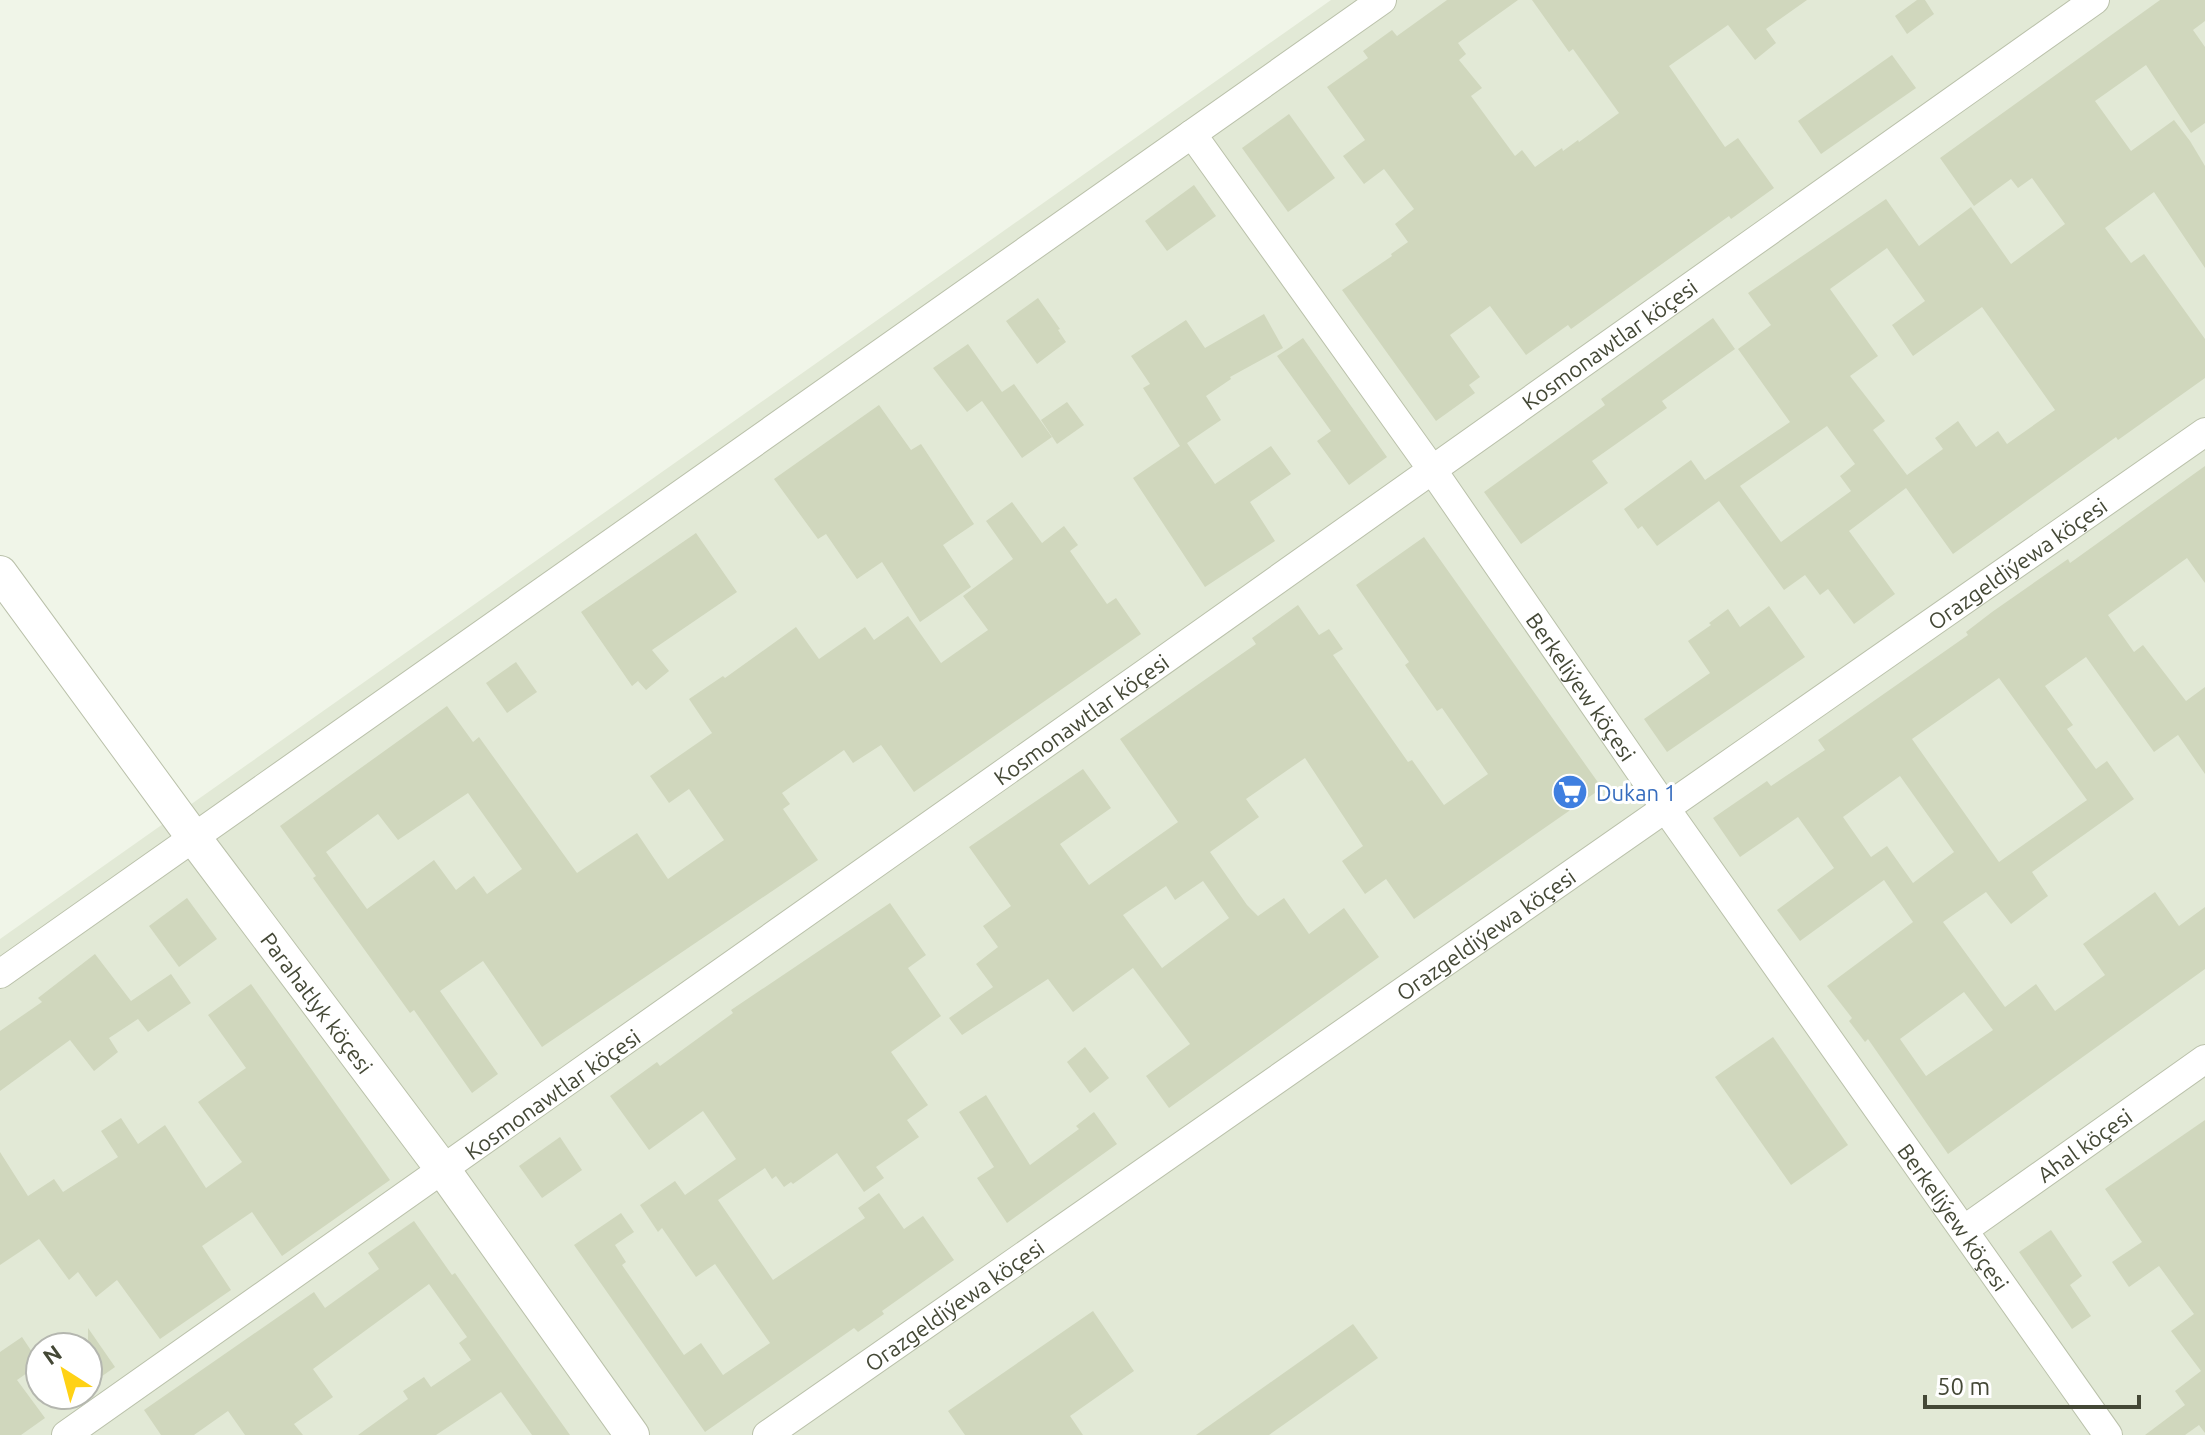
<svg xmlns="http://www.w3.org/2000/svg" width="2205" height="1435" font-family="Ubuntu,sans-serif">
<style>
.residential{fill:#e2e9d6;fill-rule:evenodd}
.building{fill:#d0d7bd;fill-rule:evenodd}
.lines{fill:none;stroke-linecap:round;stroke-linejoin:round}
.minor-casing{stroke:#bac1aa;stroke-width:30}
.tertiary-casing{stroke:#bac1aa;stroke-width:36}
.minor{stroke:#fff;stroke-width:28}
.tertiary{stroke:#fff;stroke-width:34}
.labels{text-anchor:middle;dominant-baseline:central;stroke-width:6;stroke-linejoin:round;paint-order:stroke}
.street-label{font-size:22px;fill:#444836;stroke:#fff}
.shop-label{font-size:22px;fill:#366cbe;stroke:#fff;text-anchor:start}
</style>
<rect width="100%" height="100%" fill="#f0f5e8"/>
<path class="residential" d="M1331,0H2205V1435H0V939ZM40,1347H88V1395H40Z"/>
<g class="building">
<path d="M1447,0H1518L1458,43L1466,54L1459,60L1482,88L1471,96L1515,156L1522,150L1535,167L1562,148L1563,151L1578,140L1579,142L1619,113L1573,49L1569,52L1532,0H1807L1766,29L1776,43L1755,60L1728,25L1669,66L1725,147L1738,138L1774,188L1731,219L1729,216L1571,329L1568,325L1526,355L1490,306L1450,335L1480,377L1469,385L1475,393L1436,421L1342,290L1392,256L1391,254L1408,242L1395,224L1414,209L1384,169L1364,184L1343,156L1365,140L1327,87L1368,58L1363,51L1392,30L1397,36Z"/>
<path d="M1917,0H1925L1934,14L1907,34L1895,16Z"/>
<path d="M2160,0H2205V21L2193,30L2205,47V123L2191,133L2146,65L2095,101L2131,151L2174,120L2190,141L2205,166V268L2154,192L2105,228L2131,263L2144,254L2205,339V378L2118,440L2116,437L1953,554L1906,488L1849,531L1895,594L1854,624L1828,589L1820,595L1805,575L1784,590L1719,501L1657,546L1642,526L1638,529L1624,509L1691,460L1705,480L1790,422L1738,349L1771,325L1748,293L1886,199L1919,246L1971,207L2011,264L2065,224L2032,178L2018,188L2011,179L1974,206L1940,158ZM1887,248L1925,301L1892,325L1913,356L1982,307L2055,410L2007,444L1998,431L1976,447L1958,421L1935,438L1943,449L1907,475L1873,430L1885,421L1850,376L1878,356L1830,289ZM1827,426L1855,464L1840,476L1851,491L1781,542L1740,486Z"/>
<path d="M1892,55L1916,88L1821,154L1798,121Z"/>
<path d="M1289,114L1335,178L1288,212L1242,148Z"/>
<path d="M1194,185L1216,216L1167,251L1145,221Z"/>
<path d="M1038,298L1060,329L1058,330L1066,342L1037,364L1006,321Z"/>
<path d="M1264,314L1283,348L1230,377L1231,379L1206,396L1221,420L1187,443L1215,484L1271,446L1291,474L1250,502L1275,541L1205,587L1133,478L1180,446L1143,388L1150,384L1131,356L1186,320L1205,348Z"/>
<path d="M1713,318L1735,349L1662,401L1667,408L1592,461L1608,483L1521,544L1484,492L1605,405L1601,399Z"/>
<path d="M1303,338L1387,457L1349,485L1317,441L1331,431L1277,356Z"/>
<path d="M968,344L1002,392L1014,384L1052,437L1022,458L982,401L967,412L933,368Z"/>
<path d="M1067,402L1084,425L1057,444L1041,420Z"/>
<path d="M879,405L911,450L921,444L974,524L943,545L971,587L920,622L882,562L857,579L826,534L818,539L774,479Z"/>
<path d="M2205,466V583L2187,558L2108,615L2134,652L2143,645L2186,701L2205,687V774L2178,735L2154,752L2086,657L2045,686L2073,725L2067,729L2096,769L2107,761L2134,799L2032,872L2048,896L2011,924L1986,892L1943,922L2005,1007L2036,984L2055,1011L2105,975L2083,944L2155,892L2179,926L2205,907V969L1948,1154L1868,1039L1865,1042L1849,1021L1852,1018L1827,986L1913,922L1884,880L1800,941L1777,910L1834,868L1798,817L1740,857L1713,818L1767,781L1771,786L1825,750L1818,740L1968,635L1966,632L1992,612L2068,559L2070,563ZM1999,678L2087,800L1999,862L1912,739ZM1900,776L1954,852L1913,883L1887,846L1871,857L1843,817ZM1964,992L1993,1030L1926,1076L1900,1039Z"/>
<path d="M1012,502L1042,543L1064,526L1078,545L1070,551L1107,604L1116,598L1141,634L914,792L881,745L853,763L844,750L782,793L790,804L783,809L818,860L542,1047L483,961L440,991L498,1074L472,1093L414,1010L410,1013L346,924L313,878L316,876L280,826L447,706L473,742L479,737L577,873L637,833L668,879L724,840L689,789L669,803L650,776L712,733L689,699L723,676L725,678L796,627L819,659L865,627L874,640L908,616L941,663L988,630L963,596L1013,559L986,521ZM468,793L522,869L487,894L474,876L456,890L434,860L367,909L326,852L378,814L398,840Z"/>
<path d="M696,533L737,592L652,650L669,671L646,690L638,681L632,686L581,612Z"/>
<path d="M1424,537L1602,788L1414,919L1386,879L1365,894L1342,861L1363,846L1305,758L1246,799L1259,817L1210,852L1247,905L1258,916L1284,898L1309,934L1344,908L1379,957L1169,1108L1146,1076L1190,1044L1133,968L1073,1012L1048,979L962,1035L949,1018L993,987L976,964L998,947L983,926L1011,906L969,847L1083,769L1111,808L1060,844L1089,885L1178,822L1120,739L1256,644L1252,638L1298,605L1319,635L1329,629L1343,649L1333,655L1408,762L1412,760L1444,805L1488,774L1442,708L1437,711L1405,665L1409,662L1356,585ZM1203,881L1229,918L1162,968L1123,915L1166,886L1175,900Z"/>
<path d="M1769,606L1805,657L1667,752L1644,719L1710,673L1688,641L1711,625L1709,623L1728,609L1740,627Z"/>
<path d="M516,662L537,692L507,713L486,683Z"/>
<path d="M187,898L217,939L179,967L149,926Z"/>
<path d="M890,903L926,955L908,968L941,1016L891,1052L928,1105L907,1120L919,1137L876,1167L884,1178L864,1192L837,1153L793,1184L791,1182L784,1187L776,1176L772,1179L765,1168L718,1200L773,1280L865,1218L858,1208L879,1193L904,1229L923,1216L954,1260L882,1311L884,1314L858,1332L854,1328L705,1432L574,1245L621,1213L634,1232L615,1245L626,1262L622,1265L684,1355L701,1343L723,1375L770,1343L715,1264L696,1277L662,1228L658,1232L640,1205L675,1181L685,1195L736,1159L703,1111L649,1150L610,1096L657,1062L660,1066L733,1013L731,1010Z"/>
<path d="M95,954L131,1001L171,974L191,1003L148,1032L138,1019L109,1038L118,1052L94,1071L70,1040L0,1091V1031L42,1002L38,998Z"/>
<path d="M251,984L390,1180L282,1256L252,1212L202,1246L231,1290L160,1339L117,1280L96,1297L78,1272L69,1280L39,1239L0,1265V1152L28,1196L54,1179L63,1192L118,1157L101,1131L121,1118L138,1144L165,1125L206,1188L242,1162L198,1102L246,1068L208,1015Z"/>
<path d="M1773,1037L1848,1145L1791,1185L1715,1077Z"/>
<path d="M1085,1047L1109,1078L1090,1093L1067,1062Z"/>
<path d="M986,1095L1030,1165L1079,1129L1076,1126L1094,1112L1117,1144L1007,1223L977,1178L994,1167L959,1112Z"/>
<path d="M2205,1120V1433L2199,1425L2185,1435H2145L2185,1405L2175,1391L2201,1371L2171,1331L2194,1314L2159,1266L2129,1287L2112,1262L2142,1242L2105,1189Z"/>
<path d="M560,1137L582,1170L542,1198L519,1166Z"/>
<path d="M414,1221L452,1275L455,1273L570,1435H532L501,1392L436,1435H358L408,1399L403,1391L424,1377L431,1387L471,1360L459,1343L467,1337L429,1284L313,1369L333,1397L294,1424L303,1435H245L228,1411L194,1435H161L144,1410L314,1292L325,1308L379,1269L368,1253Z"/>
<path d="M2051,1230L2082,1276L2070,1285L2091,1316L2072,1329L2019,1252Z"/>
<path d="M1093,1311L1134,1371L1070,1416L1083,1435H965L948,1411Z"/>
<path d="M1353,1324L1378,1358L1269,1435H1196Z"/>
<path d="M88,1328L115,1367L88,1386Z"/>
<path d="M22,1337L40,1364L17,1380L45,1418L21,1435H0V1352Z"/>
</g>
<g class="lines">
<defs>
<g id="minor">
<path id="s1" d="M1192,134L1431,468L1666,809L2108,1435"/>
<path d="M0,974L1382,0"/>
<path id="s2" d="M1965,1229L2205,1059"/>
<path id="s3" d="M66,1435C745,961 1418,477 2095,0"/>
<path id="s4" d="M767,1435L2205,432"/>
</g>
<g id="tertiary">
<path id="s5" d="M0,573L194,838L444,1171L632,1435"/>
</g>
</defs>
<use href="#minor" class="minor-casing"/>
<use href="#tertiary" class="tertiary-casing"/>
<use href="#minor" class="minor"/>
<use href="#tertiary" class="tertiary"/>
</g>
<defs>
<symbol id="supermarket-disc" viewBox="-11 -11 22 22"><circle r="9.5" fill="#3f7fe0" stroke="#fff"/><path d="M-6-5.5h2.5l.6 2H6L4.5 2H-2.5L-4.4-4H-6ZM-1.5 3.2a1.3 1.3 0 1 0 .1 0ZM3 3.2a1.3 1.3 0 1 0 .1 0Z" fill="#fff"/></symbol>
</defs>
<g fill-rule="evenodd">
<use href="#supermarket-disc" x="1550" y="772" width="40" height="40"/>
</g>
<g class="labels">
<g class="street-label">
<text stroke="none"><textPath href="#s3" startOffset="1890">Kosmonawtlar köçesi</textPath></text>
<text stroke="none"><textPath href="#s4" startOffset="1524">Orazgeldiýewa köçesi</textPath></text>
<text stroke="none"><textPath href="#s1" startOffset="676">Berkeliýew köçesi</textPath></text>
<text stroke="none"><textPath href="#s3" startOffset="1242">Kosmonawtlar köçesi</textPath></text>
<text stroke="none"><textPath href="#s4" startOffset="876">Orazgeldiýewa köçesi</textPath></text>
<text stroke="none"><textPath href="#s5" startOffset="534">Parahatlyk köçesi</textPath></text>
<text stroke="none"><textPath href="#s3" startOffset="594">Kosmonawtlar köçesi</textPath></text>
<text stroke="none"><textPath href="#s2" startOffset="146">Ahal köçesi</textPath></text>
<text stroke="none"><textPath href="#s1" startOffset="1324">Berkeliýew köçesi</textPath></text>
<text stroke="none"><textPath href="#s4" startOffset="228">Orazgeldiýewa köçesi</textPath></text>
</g>
<g class="shop-label">
<text x="1596" y="792">Dukan 1</text>
</g>
</g>
<g transform="translate(64 1371) rotate(324)"><circle r="38" fill="#ffffff" stroke="#b4b6af" stroke-width="2"/>
<path d="M0-6L14 30L0 20L-14 30Z" fill="#ffd215"/>
<text y="-12" font-size="22" font-weight="bold" text-anchor="middle" fill="#444836">N</text>
</g>
<path d="M1925 1395v12h214v-12" fill="none" stroke="#444836" stroke-width="4"/>
<text x="1937" y="1395" font-size="24" fill="#444836" stroke="#ffffff" stroke-width="6" paint-order="stroke">50 m</text>
</svg>
